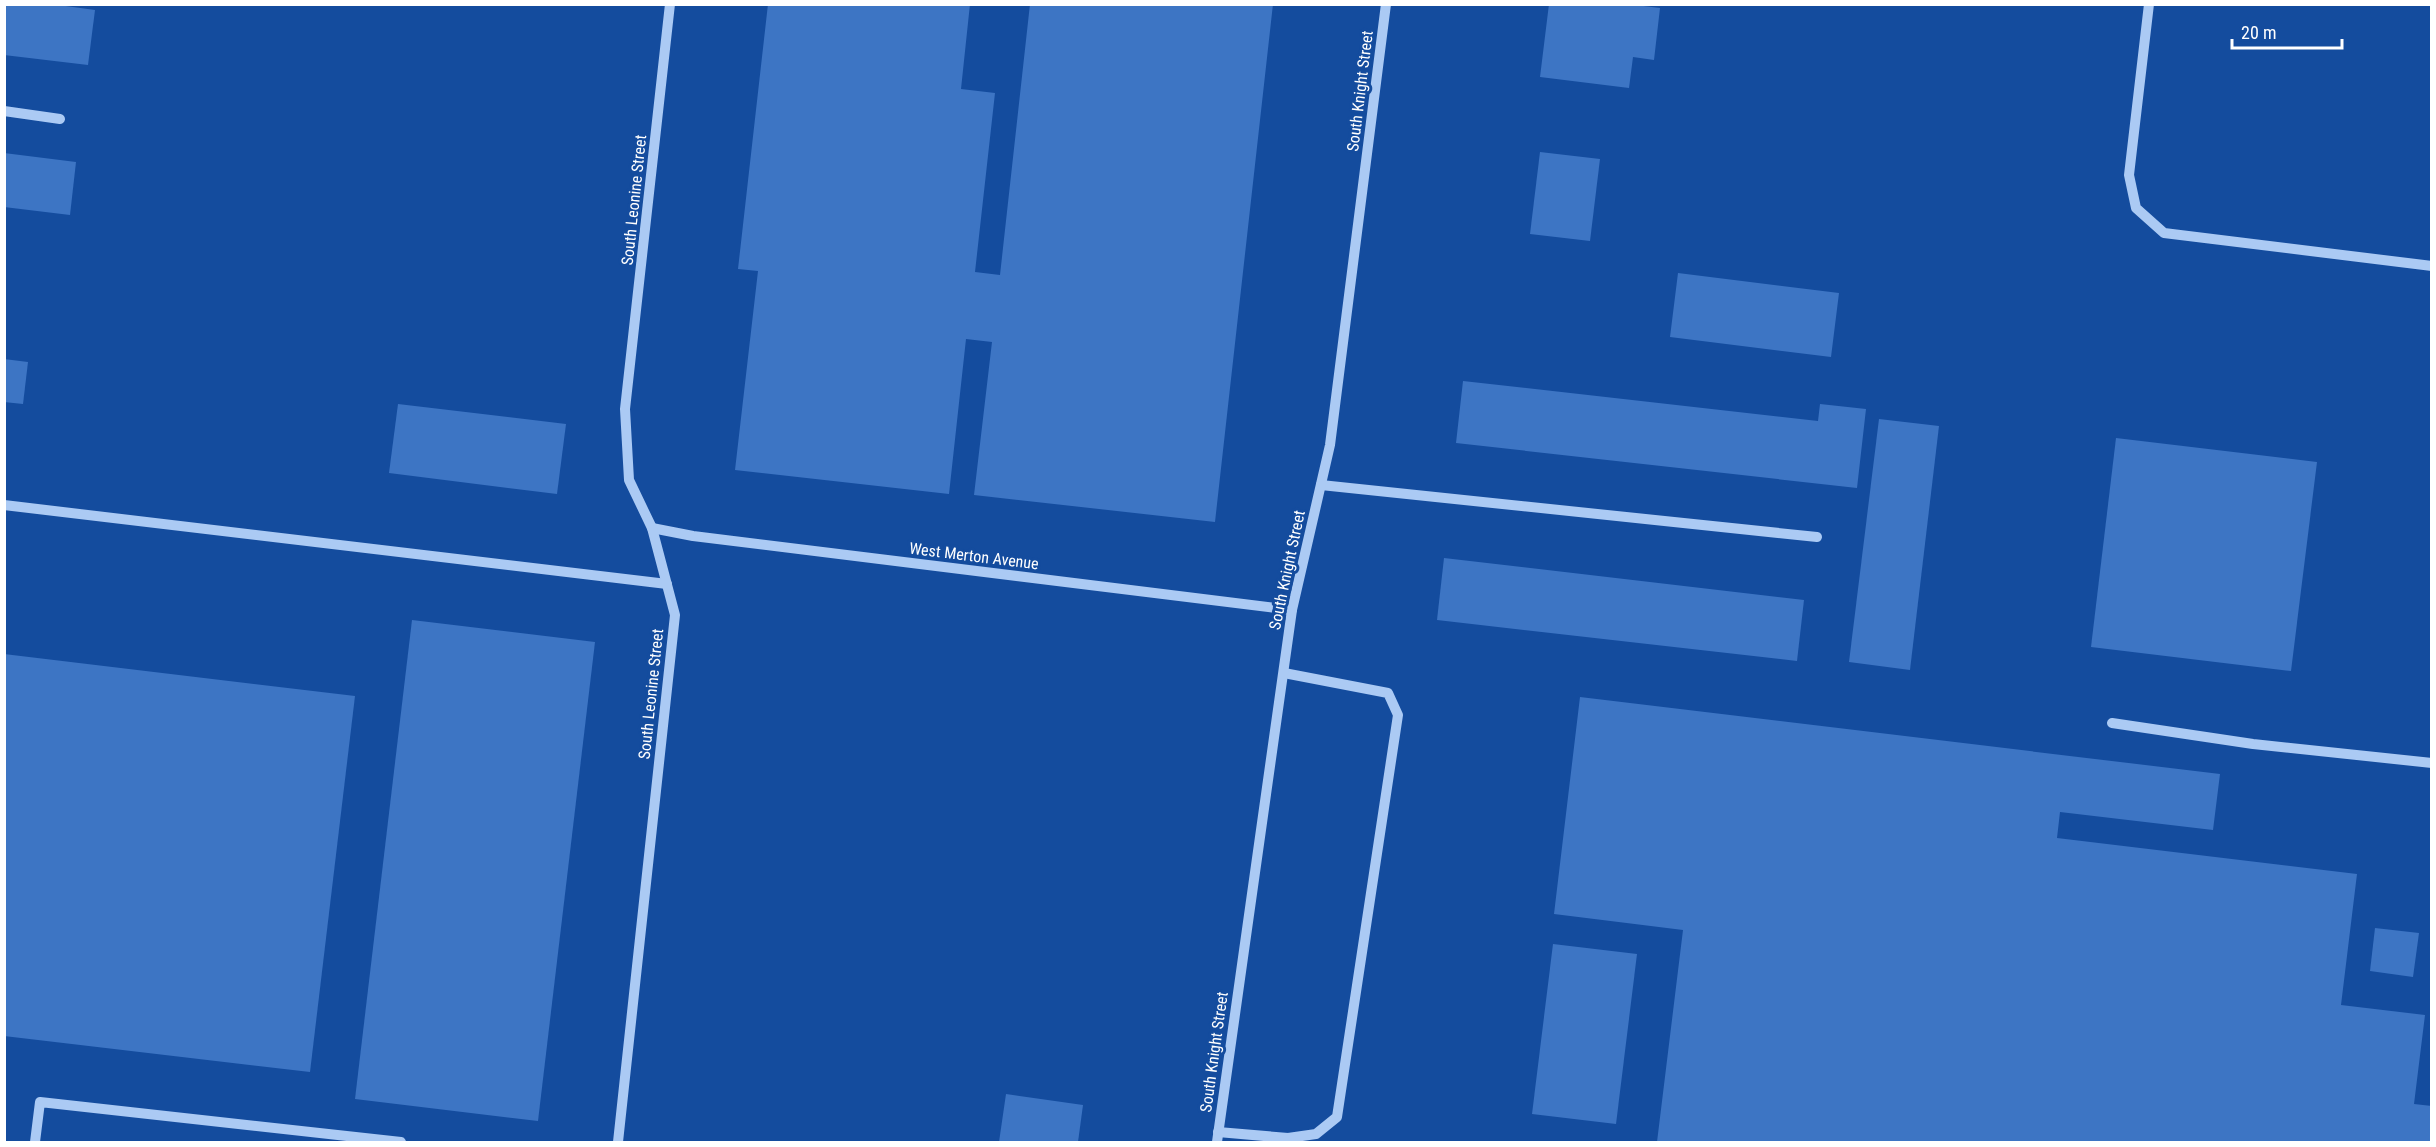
<svg xmlns="http://www.w3.org/2000/svg" width="2436" height="1147" font-family="'Roboto Condensed',sans-serif">
<style>
.building{fill:#3d75c4}
.lines{fill:none;stroke-linecap:round;stroke-linejoin:round}
.minor{stroke:#abcaf4;stroke-width:10}
.labels{text-anchor:middle;dominant-baseline:central;stroke-width:6;stroke-linejoin:round;paint-order:stroke}
.street-label{font-size:16px;fill:#fff;stroke:#144c9e}
</style>
<rect width="100%" height="100%" fill="#144c9e"/>
<g class="building">
<path d="M4,4H51L95,10L88,65L4,55Z"/>
<path d="M768,4H970L961,89L995,93L975,272L1000,275L1030,4H1273L1215,522L974,495L992,342L966,339L949,494L735,470L758,271L738,269Z"/>
<path d="M1549,4H1627L1660,8L1654,60L1633,57L1629,88L1540,77Z"/>
<path d="M1540,152L1600,159L1590,241L1530,234Z"/>
<path d="M4,153L76,162L70,215L4,207Z"/>
<path d="M1678,273L1839,293L1831,357L1670,337Z"/>
<path d="M4,359L28,362L23,404L4,402Z"/>
<path d="M1463,381L1818,421L1820,404L1866,409L1857,488L1456,443Z"/>
<path d="M398,404L566,424L557,494L389,473Z"/>
<path d="M1879,419L1939,426L1910,670L1849,662Z"/>
<path d="M2116,438L2317,462L2291,671L2091,647Z"/>
<path d="M1444,558L1804,600L1797,661L1437,620Z"/>
<path d="M412,620L595,642L538,1121L355,1099Z"/>
<path d="M4,654L355,696L310,1072L4,1036Z"/>
<path d="M1580,697L2220,774L2213,830L2060,812L2057,838L2357,874L2341,1005L2425,1015L2414,1104L2432,1106V1142H1657L1683,930L1554,914Z"/>
<path d="M2375,928L2419,933L2413,977L2370,971Z"/>
<path d="M1553,944L1637,954L1616,1124L1532,1114Z"/>
<path d="M1006,1094L1083,1105L1078,1142H999Z"/>
</g>
<g class="lines">
<g class="minor">
<path d="M2149,4L2129,175L2136,208L2164,233L2432,266"/>
<path d="M4,111L60,119"/>
<path d="M1321,485L1817,537"/>
<path d="M4,505L667,584"/>
<path d="M652,528L693,536L1292,610"/>
<path d="M2112,723L2253,744L2432,763"/>
<path d="M1218,1132L1288,1138L1316,1134L1337,1117L1398,715L1388,693L1284,673"/>
<path d="M35,1142L40,1102L401,1142"/>
<path d="M618,1142L675,615L652,528L629,480L625,409L670,4"/>
<path d="M1217,1142L1292,610L1330,445L1386,4"/>
</g>
</g>
<g class="labels">
<g class="street-label">
<text transform="translate(1360 91) rotate(-83)">South Knight Street</text>
<text transform="translate(634 200) rotate(-84)">South Leonine Street</text>
<text transform="translate(974 556) rotate(7)">West Merton Avenue</text>
<text transform="translate(1287 570) rotate(-78)">South Knight Street</text>
<text transform="translate(651 694) rotate(-84)">South Leonine Street</text>
<text transform="translate(1214 1052) rotate(-82)">South Knight Street</text>
</g>
</g>
<rect width="2436" height="1147" fill="none" stroke="#ffffff" stroke-width="12"/>
<path d="M2232 39v9h110v-9" fill="none" stroke="#ffffff" stroke-width="3"/>
<text x="2241" y="39" font-size="18" fill="#ffffff" stroke="#144c9e" stroke-width="4.5" paint-order="stroke">20 m</text>
</svg>
